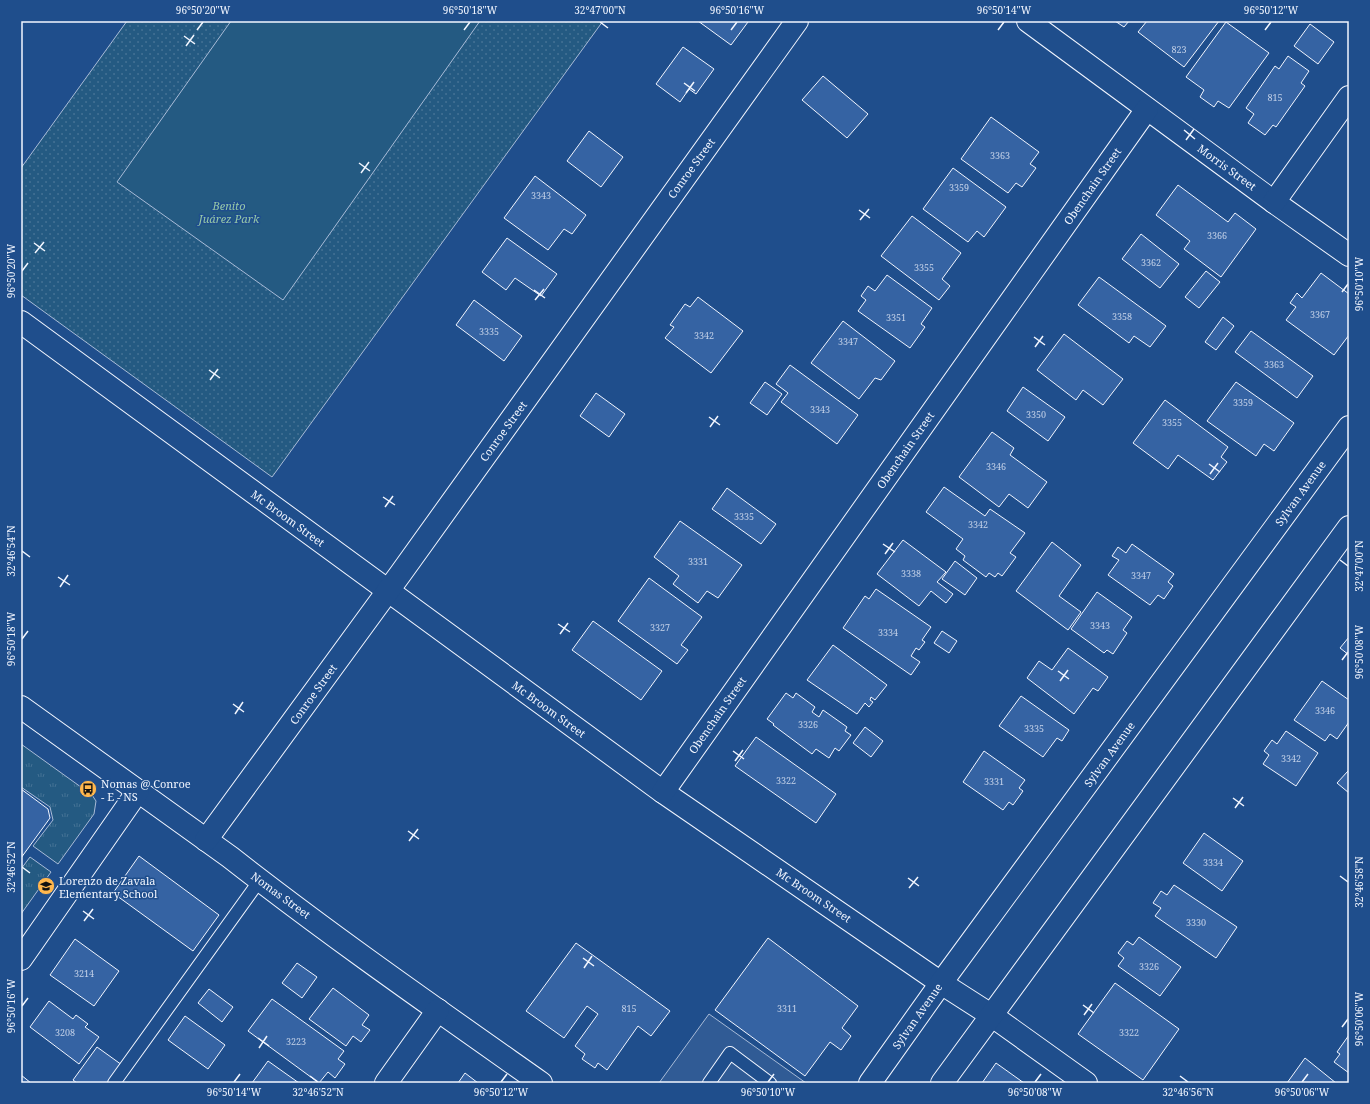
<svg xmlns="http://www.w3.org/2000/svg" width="1370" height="1104" font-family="'Noto Serif',serif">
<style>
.grass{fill:url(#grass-tufts);stroke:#a8bbd7}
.park{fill:url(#park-dots);stroke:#a8bbd7}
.pitch{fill:#245a82;stroke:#a8bbd7}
.parking{fill:#305b95;stroke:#a8bbd7}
.building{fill:#3563a3;stroke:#f2f6ff}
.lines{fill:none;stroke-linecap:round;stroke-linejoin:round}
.service-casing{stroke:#f2f6ff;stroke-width:14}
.minor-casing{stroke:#f2f6ff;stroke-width:24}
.secondary-casing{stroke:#f2f6ff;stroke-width:24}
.service{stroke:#1f4e8c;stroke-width:12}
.minor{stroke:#1f4e8c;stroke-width:22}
.secondary{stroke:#1f4e8c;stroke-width:22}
.ticks{fill:none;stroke:#f2f6ff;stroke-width:1.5}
.labels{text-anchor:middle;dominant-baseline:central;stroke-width:3;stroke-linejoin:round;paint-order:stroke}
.number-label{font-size:9px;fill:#c3d1e8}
.street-label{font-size:11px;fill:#f2f6ff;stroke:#1f4e8c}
.park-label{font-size:11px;font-style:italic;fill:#97c8a6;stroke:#1f4e8c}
.poi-label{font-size:11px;fill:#f2f6ff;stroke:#1f4e8c;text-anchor:start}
.neatline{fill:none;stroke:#f2f6ff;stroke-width:1.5}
.ticks-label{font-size:10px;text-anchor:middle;fill:#f2f6ff}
</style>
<defs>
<pattern id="grass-tufts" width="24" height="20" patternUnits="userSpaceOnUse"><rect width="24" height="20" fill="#245a82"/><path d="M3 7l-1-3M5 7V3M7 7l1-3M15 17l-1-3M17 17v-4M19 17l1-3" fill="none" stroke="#447295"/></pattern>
<pattern id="park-dots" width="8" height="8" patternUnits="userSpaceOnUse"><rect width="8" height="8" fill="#245a82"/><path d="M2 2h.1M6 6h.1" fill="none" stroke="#447295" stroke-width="1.8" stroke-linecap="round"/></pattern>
</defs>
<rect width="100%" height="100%" fill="#1f4e8c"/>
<g class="grass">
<path d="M21,744L92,795L96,801L94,814L58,864L33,846L53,820L50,807L21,787Z"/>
<path d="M30,857L51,872L21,914V869Z"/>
</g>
<path class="park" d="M127,21H603L272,477L21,295V168Z"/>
<path class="pitch" d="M231,21H480L283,300L117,182Z"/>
<path class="parking" d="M709,1014L806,1083H659Z"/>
<g class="building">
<path d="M698,21H746L748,22L731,45Z"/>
<path d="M1115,21H1129L1124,27Z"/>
<path d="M1147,21H1219L1184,67L1138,32Z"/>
<path d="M1226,22L1269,53L1229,108L1218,101L1214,107L1200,97L1204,90L1186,77Z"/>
<path d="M1310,24L1334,42L1318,64L1294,46Z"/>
<path d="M683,47L714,69L696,94L689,89L680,102L656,84Z"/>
<path d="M1288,56L1309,71L1301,83L1305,86L1276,127L1273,125L1265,135L1248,123L1254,114L1246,108L1275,66L1279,69Z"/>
<path d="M823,76L868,114L847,138L802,100Z"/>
<path d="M991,117L1039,152L1030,164L1036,168L1022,187L1016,183L1008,193L961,159Z"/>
<path d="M589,131L623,157L601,187L567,161Z"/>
<path d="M953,168L1006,207L984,237L977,231L968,242L923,209Z"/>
<path d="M535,176L586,215L572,234L564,229L548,250L504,218Z"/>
<path d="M1178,185L1228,222L1235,213L1256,229L1221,277L1184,249L1190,241L1156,215Z"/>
<path d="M912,216L961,253L942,279L950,286L939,300L881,256Z"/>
<path d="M1141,234L1179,264L1160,288L1122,259Z"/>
<path d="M507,238L557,274L541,296L515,278L506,290L482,272Z"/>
<path d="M1206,271L1220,282L1199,308L1185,297Z"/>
<path d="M1321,273L1349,294V335L1334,355L1286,320L1296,307L1290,303L1297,293L1302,298Z"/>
<path d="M887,275L932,308L921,324L925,327L910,348L858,311L866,300L861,296L868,286L875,291Z"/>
<path d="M1099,277L1166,326L1150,347L1134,336L1129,343L1078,305Z"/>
<path d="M698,297L743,331L711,373L665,338L674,327L670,325L685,304L690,307Z"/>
<path d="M474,300L522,336L504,361L456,325Z"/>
<path d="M1223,317L1234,326L1216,350L1205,342Z"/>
<path d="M843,321L895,361L881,380L875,378L859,399L811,363Z"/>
<path d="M1251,331L1313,376L1297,398L1235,352Z"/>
<path d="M1064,334L1123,379L1103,405L1083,390L1076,400L1037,370Z"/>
<path d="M790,365L858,415L837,444L781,402L788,393L776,384Z"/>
<path d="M765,382L782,394L767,415L750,403Z"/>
<path d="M1236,382L1294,423L1274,451L1264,444L1256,456L1207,421Z"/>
<path d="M1023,387L1065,417L1048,441L1007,411Z"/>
<path d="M596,393L625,414L609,437L580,416Z"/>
<path d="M1165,400L1228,447L1221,457L1227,462L1213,480L1178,455L1168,469L1133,443Z"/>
<path d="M992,432L1014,448L1010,455L1047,482L1028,508L1009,494L999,507L959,477Z"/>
<path d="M944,487L985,516L990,509L1025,533L1010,553L1016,557L1002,576L998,573L995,577L989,573L986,577L963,560L965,556L956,549L963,539L926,512Z"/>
<path d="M727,488L776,524L761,544L712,509Z"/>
<path d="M680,521L742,565L718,598L707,591L698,603L673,584L679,576L654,557Z"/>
<path d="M903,540L946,572L937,582L953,594L946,603L931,591L919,606L877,574Z"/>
<path d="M1052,542L1081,565L1059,596L1081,612L1068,630L1016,591Z"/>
<path d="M1132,544L1174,574L1168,582L1173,586L1164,599L1158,595L1150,605L1108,575L1119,560L1112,556L1118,547L1126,553Z"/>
<path d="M955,561L977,578L965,595L942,579Z"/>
<path d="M649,578L702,617L681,645L688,650L677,664L618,621Z"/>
<path d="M876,589L931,627L922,640L925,642L919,650L916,648L911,656L920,662L911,675L843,628L865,596L869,599Z"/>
<path d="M1097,592L1132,617L1123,630L1127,633L1113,654L1107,650L1104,653L1071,629Z"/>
<path d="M593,621L662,671L641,700L572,650Z"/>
<path d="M942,631L957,641L949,653L934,643Z"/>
<path d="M1349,637V655L1340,648Z"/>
<path d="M833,645L887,685L875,700L871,697L870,700L873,702L869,707L865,703L857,714L807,680Z"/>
<path d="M1068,648L1108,677L1098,691L1093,688L1074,714L1027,678L1039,661L1052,670Z"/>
<path d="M1322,681L1349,700V722L1337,739L1330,734L1325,741L1294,720Z"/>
<path d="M786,693L793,698L796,693L815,707L812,712L819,717L823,710L847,727L845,731L851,735L839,751L835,748L829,758L816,749L812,754L773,725L774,724L767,719Z"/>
<path d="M1021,696L1069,730L1062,741L1057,738L1043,757L999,726Z"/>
<path d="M865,727L883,741L871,757L853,743Z"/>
<path d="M1286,731L1318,753L1296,786L1263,764L1269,755L1264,751L1272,740L1277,744Z"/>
<path d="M756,737L836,794L816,823L735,766Z"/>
<path d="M984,751L1025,780L1019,788L1023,791L1013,805L1009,802L1003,810L963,782Z"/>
<path d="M1348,771H1349V793L1337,783Z"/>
<path d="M21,789L48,809L50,818L21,858Z"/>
<path d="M1204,833L1243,861L1222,891L1183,863Z"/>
<path d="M139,856L219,915L193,951L113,893Z"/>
<path d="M1174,885L1237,927L1216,958L1155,916L1161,908L1153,903L1161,891L1167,895Z"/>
<path d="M1139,937L1181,967L1160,996L1118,966L1124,958L1118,953L1127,941L1133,945Z"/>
<path d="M768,938L858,1006L842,1028L851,1036L841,1050L830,1042L805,1076L715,1010Z"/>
<path d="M75,939L119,971L94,1006L50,975Z"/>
<path d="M576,943L670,1011L651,1036L638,1026L607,1070L598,1063L595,1068L582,1059L585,1054L575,1046L598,1014L587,1006L564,1038L526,1011Z"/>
<path d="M297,963L317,977L302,998L282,983Z"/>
<path d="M1115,983L1179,1029L1143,1080L1078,1034Z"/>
<path d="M333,988L369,1015L362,1025L370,1030L361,1042L353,1036L346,1046L309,1019Z"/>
<path d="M209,989L233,1007L222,1022L198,1003Z"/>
<path d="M272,999L344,1051L338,1059L345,1064L335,1078L328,1072L319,1083L248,1031Z"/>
<path d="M49,1001L73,1019L76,1015L88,1024L85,1027L99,1037L79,1064L30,1027Z"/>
<path d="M185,1016L225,1045L208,1069L168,1040Z"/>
<path d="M1349,1035V1073L1334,1062L1340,1054L1337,1052Z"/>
<path d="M97,1047L122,1065L109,1083H77L73,1080Z"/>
<path d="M1305,1058L1336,1083H1287Z"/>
<path d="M268,1061L299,1083H252Z"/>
<path d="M996,1063L1024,1083H982Z"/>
<path d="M465,1073L478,1083H458Z"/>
<path d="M21,1075L31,1083H21Z"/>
</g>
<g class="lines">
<defs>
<g id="service">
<path d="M114,1083L260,880"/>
<path d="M709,1083L730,1053L770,1083"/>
</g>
<g id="minor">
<path d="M1028,21L1274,202L1349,255"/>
<path d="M1274,202L1349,97"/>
<path d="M21,322L663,792L941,983L991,1015L1086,1083"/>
<path d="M21,707L230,857C331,936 436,1009 541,1083"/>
<path d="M663,792L1147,109"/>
<path d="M206,840L401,573L797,21"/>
<path d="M21,959L138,791"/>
<path d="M386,1083L438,1010"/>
</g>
<g id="secondary">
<path d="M870,1083L941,983L1349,427"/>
<path d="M942,1083L1349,527"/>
</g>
</defs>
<use href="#service" class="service-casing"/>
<use href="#minor" class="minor-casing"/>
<use href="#secondary" class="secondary-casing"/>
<use href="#service" class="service"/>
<use href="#minor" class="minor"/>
<use href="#secondary" class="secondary"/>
</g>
<path class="ticks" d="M600,22L608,28M197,30L203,22M464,30L470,22M731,30L737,22M998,30L1004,22M1265,30L1271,22M184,36L195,44M186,46L194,35M684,83L695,91M686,93L694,82M1184,130L1195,139M1186,140L1194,129M359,163L370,171M361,173L369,162M859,210L870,218M860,220L869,209M34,243L45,251M35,253L44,242M22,271L28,263M534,290L545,298M1342,292L1348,284M535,300L544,289M1034,337L1045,345M1035,347L1043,336M209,370L220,378M210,380L218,369M709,417L720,425M710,427L718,416M1209,464L1220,472M1210,474L1218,463M383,497L395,505M385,507L393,496M883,544L895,552M22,551L30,557M885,554L893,543M1340,560L1348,566M58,577L70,585M60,587L68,575M558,624L570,632M560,634L568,623M22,639L28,631M1342,660L1348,652M1058,671L1069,679M1060,681L1068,670M233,704L244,712M235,714L243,702M733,751L744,759M735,761L743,750M1233,798L1244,806M1235,808L1243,797M408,831L419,839M409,841L418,829M22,867L30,873M1340,876L1348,882M908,878L919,886M909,888L918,877M83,911L94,919M84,921L93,909M583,958L594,966M584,968L592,956M1083,1005L1094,1013M22,1006L28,998M1084,1015L1092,1004M1342,1027L1348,1019M258,1038L269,1046M259,1048L267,1036M310,1076L318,1082M1180,1076L1188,1082M234,1082L240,1074M501,1082L507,1074M768,1082L774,1074M1035,1082L1041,1074M1302,1082L1308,1074"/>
<defs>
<symbol id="bus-disc" viewBox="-11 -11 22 22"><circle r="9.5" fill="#ffb74d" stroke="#1f4e8c"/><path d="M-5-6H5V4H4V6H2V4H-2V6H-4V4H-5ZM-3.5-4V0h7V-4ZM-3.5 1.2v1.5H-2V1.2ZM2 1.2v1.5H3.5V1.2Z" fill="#111"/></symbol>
<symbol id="school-disc" viewBox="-11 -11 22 22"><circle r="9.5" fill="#ffb74d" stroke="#1f4e8c"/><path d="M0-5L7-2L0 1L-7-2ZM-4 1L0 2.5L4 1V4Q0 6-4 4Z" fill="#111"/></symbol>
</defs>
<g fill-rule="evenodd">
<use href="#bus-disc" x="78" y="779" width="20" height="20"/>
<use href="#school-disc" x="36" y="876" width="20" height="20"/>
</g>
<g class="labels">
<g class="number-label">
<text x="1179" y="49">823</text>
<text x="1275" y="97">815</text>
<text x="1000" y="155">3363</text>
<text x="959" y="187">3359</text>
<text x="541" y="195">3343</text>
<text x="1217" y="235">3366</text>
<text x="1151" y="262">3362</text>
<text x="924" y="267">3355</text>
<text x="1320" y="314">3367</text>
<text x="1122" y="316">3358</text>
<text x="896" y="317">3351</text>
<text x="489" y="331">3335</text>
<text x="704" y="335">3342</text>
<text x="848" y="341">3347</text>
<text x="1274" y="364">3363</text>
<text x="1243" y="402">3359</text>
<text x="820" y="409">3343</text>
<text x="1036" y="414">3350</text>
<text x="1172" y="422">3355</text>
<text x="996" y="466">3346</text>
<text x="744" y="516">3335</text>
<text x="978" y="524">3342</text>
<text x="698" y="561">3331</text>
<text x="911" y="573">3338</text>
<text x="1141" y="575">3347</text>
<text x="1100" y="625">3343</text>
<text x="660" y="627">3327</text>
<text x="888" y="632">3334</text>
<text x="1325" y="710">3346</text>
<text x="808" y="724">3326</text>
<text x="1034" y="728">3335</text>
<text x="1291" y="758">3342</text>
<text x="786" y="780">3322</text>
<text x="994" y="781">3331</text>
<text x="1213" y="862">3334</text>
<text x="1196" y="922">3330</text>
<text x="1149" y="966">3326</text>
<text x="84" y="973">3214</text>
<text x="629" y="1008">815</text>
<text x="787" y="1008">3311</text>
<text x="65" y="1032">3208</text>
<text x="1129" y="1032">3322</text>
<text x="296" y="1041">3223</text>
</g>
<g class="street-label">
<text transform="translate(1227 167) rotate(36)">Morris Street</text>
<text transform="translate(691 168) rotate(-54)">Conroe Street</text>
<text transform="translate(1092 186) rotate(-55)">Obenchain Street</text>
<text transform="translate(503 431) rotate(-54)">Conroe Street</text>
<text transform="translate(905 450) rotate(-55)">Obenchain Street</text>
<text transform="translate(1300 493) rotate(-54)">Sylvan Avenue</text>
<text transform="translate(288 518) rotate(36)">Mc Broom Street</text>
<text transform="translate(313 694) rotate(-54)">Conroe Street</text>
<text transform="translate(549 709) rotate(36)">Mc Broom Street</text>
<text transform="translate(717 715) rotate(-55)">Obenchain Street</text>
<text transform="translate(1109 754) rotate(-54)">Sylvan Avenue</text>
<text transform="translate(281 895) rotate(36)">Nomas Street</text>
<text transform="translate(814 895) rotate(34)">Mc Broom Street</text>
<text transform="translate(917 1016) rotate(-55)">Sylvan Avenue</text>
</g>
<g class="park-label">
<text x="229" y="205">Benito<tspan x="229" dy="13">Juárez Park</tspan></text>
</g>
<g class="poi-label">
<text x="101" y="783">Nomas @ Conroe<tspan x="101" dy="13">- E - NS</tspan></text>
<text x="59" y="880">Lorenzo de Zavala<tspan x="59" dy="13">Elementary School</tspan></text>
</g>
</g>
<rect width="1370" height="1104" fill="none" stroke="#1f4e8c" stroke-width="44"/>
<rect x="22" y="22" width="1326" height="1060" class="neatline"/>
<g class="ticks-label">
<text x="203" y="14">96°50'20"W</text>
<text x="470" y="14">96°50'18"W</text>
<text x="600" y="14">32°47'00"N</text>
<text x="737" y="14">96°50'16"W</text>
<text x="1004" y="14">96°50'14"W</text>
<text x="1271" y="14">96°50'12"W</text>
<text transform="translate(11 271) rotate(-90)" y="4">96°50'20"W</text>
<text transform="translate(1359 284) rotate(-90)" y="4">96°50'10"W</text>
<text transform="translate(11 551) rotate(-90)" y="4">32°46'54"N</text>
<text transform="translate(1359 566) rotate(-90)" y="4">32°47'00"N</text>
<text transform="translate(11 639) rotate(-90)" y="4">96°50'18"W</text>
<text transform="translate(1359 652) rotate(-90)" y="4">96°50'08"W</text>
<text transform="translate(11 867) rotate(-90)" y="4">32°46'52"N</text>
<text transform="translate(1359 882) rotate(-90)" y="4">32°46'58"N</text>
<text transform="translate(11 1006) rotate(-90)" y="4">96°50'16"W</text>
<text transform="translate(1359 1019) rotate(-90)" y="4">96°50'06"W</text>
<text x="234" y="1096">96°50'14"W</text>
<text x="318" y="1096">32°46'52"N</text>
<text x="501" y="1096">96°50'12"W</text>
<text x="768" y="1096">96°50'10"W</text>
<text x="1035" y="1096">96°50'08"W</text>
<text x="1188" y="1096">32°46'56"N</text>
<text x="1302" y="1096">96°50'06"W</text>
</g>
</svg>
